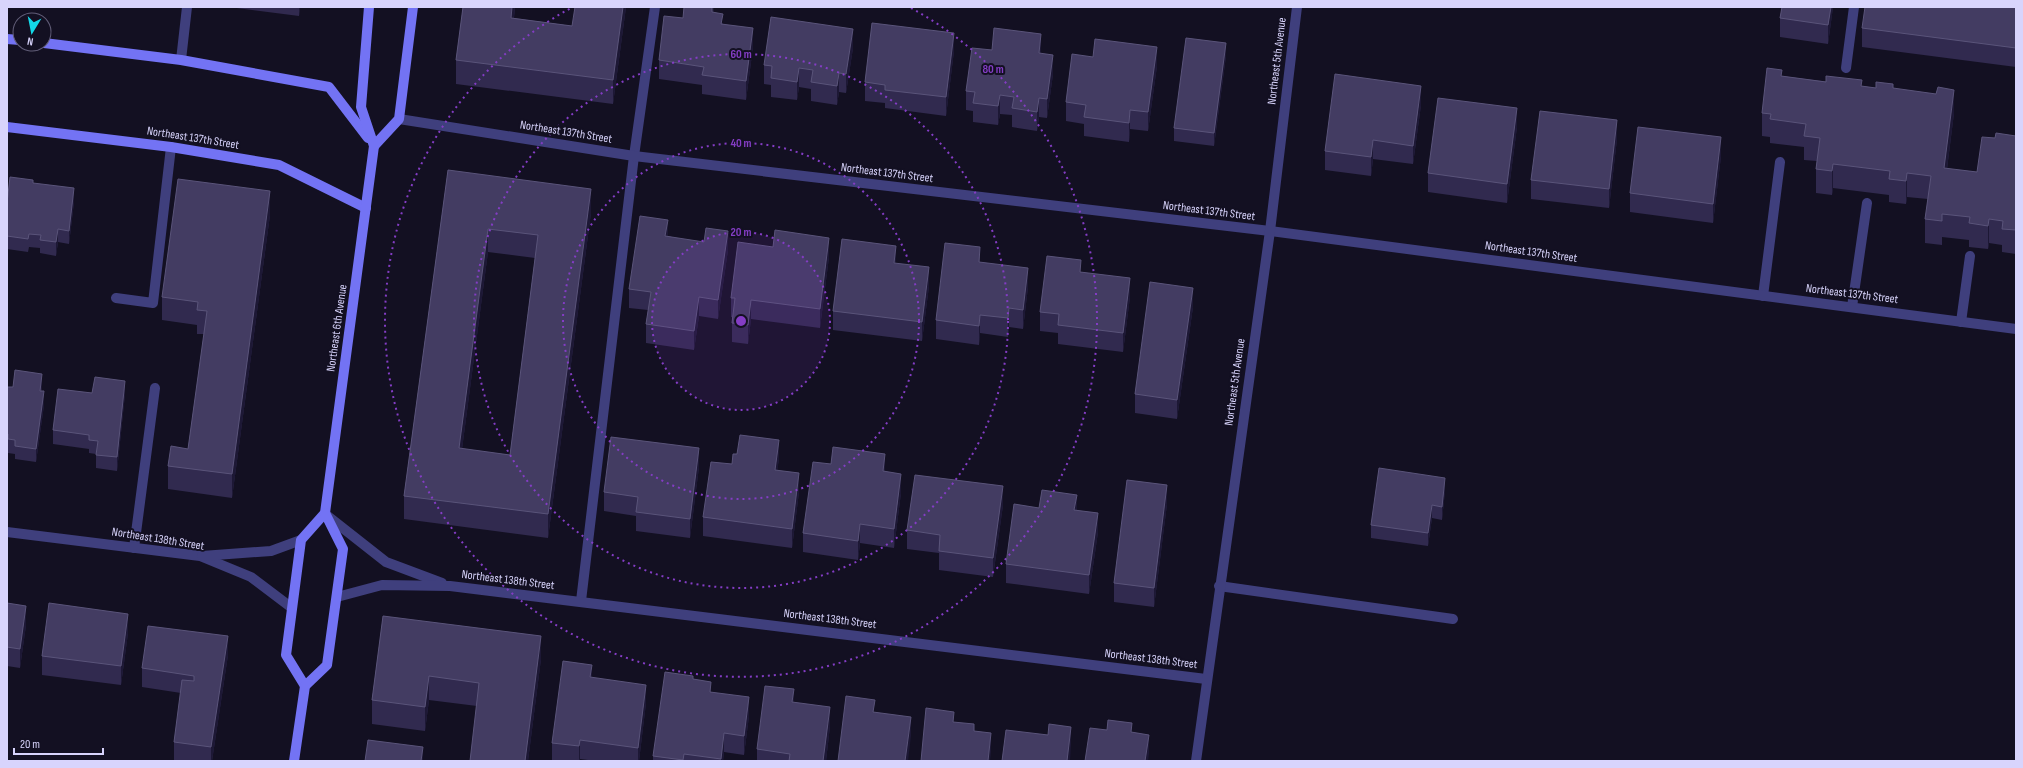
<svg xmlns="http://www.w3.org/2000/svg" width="2023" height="768" font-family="'Sofia Sans Condensed',sans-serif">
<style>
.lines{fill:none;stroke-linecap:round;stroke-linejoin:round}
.lane{stroke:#3f3f7d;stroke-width:10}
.street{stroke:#3f3f7d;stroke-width:10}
.secondary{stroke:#7373f4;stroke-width:10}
.wall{fill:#312a4f;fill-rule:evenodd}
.shaded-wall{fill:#1d1835}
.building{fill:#433c62;stroke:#5a547a;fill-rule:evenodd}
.ring{fill:none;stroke:#843dc5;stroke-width:2;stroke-dasharray:2 4}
.labels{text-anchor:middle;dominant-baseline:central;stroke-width:4;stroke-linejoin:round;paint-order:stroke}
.street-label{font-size:12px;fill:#d8d4fc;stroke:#131022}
.centre{fill:#843dc5;stroke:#131022;stroke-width:2}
.ring-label{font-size:12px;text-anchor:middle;font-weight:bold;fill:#843dc5;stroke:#131022;stroke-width:4;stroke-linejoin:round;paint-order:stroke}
</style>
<rect width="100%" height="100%" fill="#131022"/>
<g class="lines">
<g class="lane">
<path d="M181,60L187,7"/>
<path d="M1846,68L1854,7"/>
<path d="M1763,296L1780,162"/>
<path d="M116,298L153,303L171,147"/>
<path d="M1852,307L1867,203"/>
<path d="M1961,322L1970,256"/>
<path d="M134,548L155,388"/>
<path d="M1219,586L1453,619"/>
<path d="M581,601L634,156L655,7"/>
</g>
<g class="street">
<path d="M399,119L634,156L1270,231L2016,329"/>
<path d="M325,514L386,562L442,583"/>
<path d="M7,532L200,556L251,577L292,608"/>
<path d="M202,556L271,551L301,540"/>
<path d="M337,597L382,585L450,586L1206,679"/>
<path d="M1196,761L1270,231L1297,7"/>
</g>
<g class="secondary">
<path d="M7,39L20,40"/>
<path d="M44,43L181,60L329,87L368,138"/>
<path d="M7,127L171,147L279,165L366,208"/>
<path d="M374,146L399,119L413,7"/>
<path d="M305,686L286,655L301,540L325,513L374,146L361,107L369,7"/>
<path d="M294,761L305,686L327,665L343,549L325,513"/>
</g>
</g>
<g class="wall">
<path d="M229,7H300L299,16Z"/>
<path d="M463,7H515L514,18L572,26L626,7L613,104L456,84V60Z"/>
<path d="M714,7V13L723,24L753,47L746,100L702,94V85L659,79V60L683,18Z"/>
<path d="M1782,7H1833L1828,44L1780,37V18Z"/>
<path d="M2016,7V67L1862,47V28Z"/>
<path d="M853,48L846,93L839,92L837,105L811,101V89L799,87L797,100L771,97V85L764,84V65Z"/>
<path d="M992,50L1041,53L1053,74L1047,118L1039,117L1037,131L1012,127V115L1000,114L998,125L973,122V111L966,110V91Z"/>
<path d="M954,51L946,116L885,108V103L865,101V82Z"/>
<path d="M1226,56L1214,146L1174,141V128Z"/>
<path d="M1157,66L1148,131L1130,129L1129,142L1084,136V124L1066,121V102Z"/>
<path d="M1782,76L1862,86L1876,88H1893L1954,113L1947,169L1977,172L1995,138L2016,136V260V254L2002,252V245L1989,243L1988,249L1969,247V240L1942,237V245L1925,243V219L1928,199L1907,197L1906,204L1889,202V195L1833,188L1832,195L1816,193V169L1817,161L1804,160V147L1770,143V137L1762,136V113Z"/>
<path d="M1421,105L1413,164L1373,159L1371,176L1325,170V151Z"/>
<path d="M1517,127L1507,203L1428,192V173Z"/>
<path d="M1617,139L1609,208L1531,199V180Z"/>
<path d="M1721,156L1713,223L1630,212V193Z"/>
<path d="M448,170L591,213L548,538L404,519V496ZM488,252L535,258L510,455L462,449Z"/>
<path d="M33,183L74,202L69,244L58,242L56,256L40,253V248L29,247L28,252L7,249V203Z"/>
<path d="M270,215L232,498L168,489V466L188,449L204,334H197V325L162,320V297Z"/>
<path d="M668,236L728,250L718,319L699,316L694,350L646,343V324L648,310L629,308V289Z"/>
<path d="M829,257L820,328L751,319L748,344L732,342V317H731V298Z"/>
<path d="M980,262L1028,287L1023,329L1009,327L1008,337L980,333L979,345L936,339V320Z"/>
<path d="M1081,272L1130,297L1123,352L1058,344V333L1040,331V312Z"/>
<path d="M929,286L922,341L833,330V311Z"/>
<path d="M1193,307L1177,419L1135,413V394Z"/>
<path d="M7,387H42V391L44,405L36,462L15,459V454L8,453Z"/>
<path d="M92,393L125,394L117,471L96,468V454L89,453V449L53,444V430Z"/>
<path d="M779,459L777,470L799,492L792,548L703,536V517L732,464Z"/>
<path d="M699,467L690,538L636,531V516L604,511V492Z"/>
<path d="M885,471L901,493L894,548L860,543L858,560L803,552V533Z"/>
<path d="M1445,491L1442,520L1432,518L1428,546L1371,538V525Z"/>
<path d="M1167,504L1154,607L1114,602V583Z"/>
<path d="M1003,505L993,577L939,570V553L907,549V530Z"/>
<path d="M1039,508L1077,510L1098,532L1089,594L1006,583V564Z"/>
<path d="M7,603L26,625L20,668L7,666Z"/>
<path d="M383,616L541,659L528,761H470L477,706L429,700L425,731L372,724V700Z"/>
<path d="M128,633L121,685L42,675V656Z"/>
<path d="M228,655L212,761L174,760V742L181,693L142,687V668Z"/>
<path d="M592,677L646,703L639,761H596L580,759L579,761H552V743Z"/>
<path d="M693,679L711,692L749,716L744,755L724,752L723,761H653V756Z"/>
<path d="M794,703L830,726L826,761H757V749Z"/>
</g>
<g class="shaded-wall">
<path d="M299,7H300L299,16Z"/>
<path d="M512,7H515L511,41V18Z"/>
<path d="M623,7H626L613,104V80Z"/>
<path d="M712,7H714V12L712,31Z"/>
<path d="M1831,7H1833L1828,44V25Z"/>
<path d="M753,28V47L746,100V81Z"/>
<path d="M853,29V48L846,93V74Z"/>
<path d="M954,33V51L946,116V97Z"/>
<path d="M1041,34V53H1039Z"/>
<path d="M1226,43V56L1214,146V133Z"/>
<path d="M1157,47V66L1148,131V112Z"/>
<path d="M1053,55V74L1047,118V99Z"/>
<path d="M799,68V87L797,100V82Z"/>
<path d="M839,73V92L837,105V86Z"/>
<path d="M1421,86V105L1413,164V146Z"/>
<path d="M1954,90V113L1944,192V168Z"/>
<path d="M1000,95V114L998,125V106Z"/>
<path d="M1039,98V117L1037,131V112Z"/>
<path d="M1517,108V127L1507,203V184Z"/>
<path d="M1130,110V129L1129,142V123Z"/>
<path d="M1617,120V139L1609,208V189Z"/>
<path d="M1721,137V156L1713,223V204Z"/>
<path d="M1373,140V159L1371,176V157Z"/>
<path d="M1833,164V188L1832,195V171Z"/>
<path d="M1907,173V197L1906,204V181Z"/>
<path d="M74,188V202L69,244V231Z"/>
<path d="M591,189V213L548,538V514Z"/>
<path d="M270,191V215L232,498V474Z"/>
<path d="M1989,219V243L1988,249V226Z"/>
<path d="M668,220V239L665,236Z"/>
<path d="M58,229V242L56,256V242Z"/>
<path d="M488,229V252L459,472V448Z"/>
<path d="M728,231V250L718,319V300Z"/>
<path d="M829,238V257L820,328V309Z"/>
<path d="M896,246V265L894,263Z"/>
<path d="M980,247V266L979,262Z"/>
<path d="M929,267V286L922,341V322Z"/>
<path d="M1028,268V287L1023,329V310Z"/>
<path d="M1130,278V297L1123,352V333Z"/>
<path d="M1193,288V307L1177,419V400Z"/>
<path d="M699,297V316L694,350V331Z"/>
<path d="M751,300V319L748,344V325Z"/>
<path d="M1009,308V327L1008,337V318Z"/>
<path d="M980,315V333L979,345V326Z"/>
<path d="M42,374V387L40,404V391Z"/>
<path d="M125,381V394L117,471V457Z"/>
<path d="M44,391V405L36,462V449Z"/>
<path d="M779,440V459L775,488V470Z"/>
<path d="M699,448V467L690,538V519Z"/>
<path d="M885,454V473L883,471Z"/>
<path d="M799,473V492L792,548V529Z"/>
<path d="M901,474V493L894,548V529Z"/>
<path d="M1445,478V491L1442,520V507Z"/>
<path d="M1167,485V504L1154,607V588Z"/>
<path d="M1003,486V505L993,577V558Z"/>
<path d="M1077,495V514L1074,510Z"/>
<path d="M1432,505V518L1428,546V533Z"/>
<path d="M1098,513V532L1089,594V575Z"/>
<path d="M860,524V543L858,560V541Z"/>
<path d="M26,606V625L20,668V649Z"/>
<path d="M128,614V633L121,685V666Z"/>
<path d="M228,636V655L212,761H211V747Z"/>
<path d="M541,636V659L528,761H525Z"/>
<path d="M592,665V683L590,677Z"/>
<path d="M429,676V700L425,731V707Z"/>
<path d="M646,685V703L639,761H638V748Z"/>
<path d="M794,689V708L792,702Z"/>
<path d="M749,697V716L744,755V736Z"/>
<path d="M830,707V726L826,761H823Z"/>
<path d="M911,717V736L908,761H905Z"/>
<path d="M1071,727V745L1070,761H1067Z"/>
<path d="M724,733V752L723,761H721Z"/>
<path d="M991,733V752L990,761H988Z"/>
<path d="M1149,735V754L1148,761H1145Z"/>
<path d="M580,740V759L579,761V746Z"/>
<path d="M423,747V761H421Z"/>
</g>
<g class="building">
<path d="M463,7H512L511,18L572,26L575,7H623L613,80L456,60Z"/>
<path d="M684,7H712V12L723,14L721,24L753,28L746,81L702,75L704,67L659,60L664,16L683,18Z"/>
<path d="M1782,7H1831L1828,25L1780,18Z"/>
<path d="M1865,7H2016V48L1862,28Z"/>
<path d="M771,17L853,29L846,74L839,73L837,86L811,82L813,70L799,68L797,82L771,78L772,66L764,65Z"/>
<path d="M872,23L954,33L946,97L885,90V85L865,82Z"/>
<path d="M994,28L1041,34L1039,53L1053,55L1047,99L1039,98L1037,112L1012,108L1014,97L1000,95L998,106L973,103L975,92L966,91L972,48L992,50Z"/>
<path d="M1186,38L1226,43L1214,133L1174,128Z"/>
<path d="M1095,39L1157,47L1148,112L1130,110L1129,123L1084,117L1086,105L1066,102L1072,54L1093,57Z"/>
<path d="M1767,68L1782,70L1781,76L1826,82V76L1862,80L1861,86L1876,88V82L1893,84V88L1936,94L1938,87L1954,90L1944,168L1977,172L1982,137L1995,138L1996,133L2016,136V230L2002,229L2003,221L1989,219L1988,226L1969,223L1970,217L1942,214V221L1925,219L1931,176L1907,173L1906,181L1889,179L1890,171L1833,164L1832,171L1816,169L1820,138L1804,136L1806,124L1770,119L1771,114L1762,113Z"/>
<path d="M1335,74L1421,86L1413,146L1373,140L1371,157L1325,151Z"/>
<path d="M1438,98L1517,108L1507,184L1428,173Z"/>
<path d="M1540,111L1617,120L1609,189L1531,180Z"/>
<path d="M1638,127L1721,137L1713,204L1630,193Z"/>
<path d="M448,170L591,189L548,514L404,496ZM488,229L538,235L510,455L459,448Z"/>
<path d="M10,177L33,180V183L74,188L69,231L58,229L56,242L40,240L41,235L29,234L28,239L7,236V203Z"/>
<path d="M178,179L270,191L232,474L168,466L171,446L188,449L207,311L197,310L198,302L162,297Z"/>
<path d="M640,216L668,220L665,236L704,242L706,228L728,231L718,300L699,297L694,331L646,324L651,292L629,289Z"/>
<path d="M775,230L829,238L820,309L751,300L748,325L732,323L735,298H731L738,242L773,247Z"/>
<path d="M842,239L896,246L894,263L929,267L922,322L833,311Z"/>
<path d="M945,243L980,247L979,262L1028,268L1023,310L1009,308L1008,318L980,315L979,326L936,320Z"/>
<path d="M1047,256L1081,260L1080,272L1130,278L1123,333L1058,325L1059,314L1040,312Z"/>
<path d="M1150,282L1193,288L1177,400L1135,394Z"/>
<path d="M15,370L42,374L40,391H44L36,449L15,446V440L8,439V434L7,433V387H13Z"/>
<path d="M95,377L125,381L117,457L96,455L98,441L89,440V435L53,430L58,389L92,393Z"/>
<path d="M740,435L779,440L775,470L799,473L792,529L703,517L711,462L732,464L733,454H737Z"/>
<path d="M611,437L699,448L690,519L636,512L638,497L604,492Z"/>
<path d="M833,447L885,454L883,471L901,474L894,529L860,524L858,541L803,533L813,462L831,464Z"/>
<path d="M1379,468L1445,478L1442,507L1432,505L1428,533L1371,525Z"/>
<path d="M915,475L1003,486L993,558L939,551L940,535L907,530Z"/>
<path d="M1127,480L1167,485L1154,588L1114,583Z"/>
<path d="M1042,490L1077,495L1074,510L1098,513L1089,575L1006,564L1014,504L1039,508Z"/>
<path d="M7,603L26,606L20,649L7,647Z"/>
<path d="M49,603L128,614L121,666L42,656Z"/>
<path d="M383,616L541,636L525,761H470L479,683L429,676L425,707L372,700Z"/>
<path d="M148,626L228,636L211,747L174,742L182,680L194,681V676L142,668Z"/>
<path d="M563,661L592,665L590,677L646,685L638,748L580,740L579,746L552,743Z"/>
<path d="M665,672L693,676V679L711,682L710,692L749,697L744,736L724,733L721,759L684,754L683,760L653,756Z"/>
<path d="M765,686L794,689L792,702L830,707L823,761H789L790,754L757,749Z"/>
<path d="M846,696L875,700L873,712L911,717L905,761H838Z"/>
<path d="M926,708L954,712L953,722L974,724V731L991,733L988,761H921Z"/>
<path d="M1108,720L1132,723L1131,732L1149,735L1145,761H1085L1090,728L1107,730Z"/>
<path d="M1049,724L1071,727L1067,761H1002L1006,730L1048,735Z"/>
<path d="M368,740L423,747L421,761H365Z"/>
</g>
<circle cx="741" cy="321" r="89" fill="#843dc5" fill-opacity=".12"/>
<g class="ring">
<circle cx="741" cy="321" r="89"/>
<circle cx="741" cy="321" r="178"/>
<circle cx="741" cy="321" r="267"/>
<path d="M911 8A356 356 0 1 1 571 8"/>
</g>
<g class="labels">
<g class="street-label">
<text transform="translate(1277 61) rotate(-83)">Northeast 5th Avenue</text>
<text transform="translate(566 132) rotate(9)">Northeast 137th Street</text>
<text transform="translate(193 138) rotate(9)">Northeast 137th Street</text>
<text transform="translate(887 173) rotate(7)">Northeast 137th Street</text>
<text transform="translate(1209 211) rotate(7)">Northeast 137th Street</text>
<text transform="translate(1531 252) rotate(8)">Northeast 137th Street</text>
<text transform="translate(1852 294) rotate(7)">Northeast 137th Street</text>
<text transform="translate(337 328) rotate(-82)">Northeast 6th Avenue</text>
<text transform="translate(1235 382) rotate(-82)">Northeast 5th Avenue</text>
<text transform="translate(158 539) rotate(9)">Northeast 138th Street</text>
<text transform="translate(508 580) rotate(7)">Northeast 138th Street</text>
<text transform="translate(830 619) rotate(7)">Northeast 138th Street</text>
<text transform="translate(1151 659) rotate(7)">Northeast 138th Street</text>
</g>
</g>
<circle cx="741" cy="321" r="6" class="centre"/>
<g class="ring-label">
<text x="741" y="58">60 m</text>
<text x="993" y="73">80 m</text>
<text x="741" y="147">40 m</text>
<text x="741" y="236">20 m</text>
</g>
<rect width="2023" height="768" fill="none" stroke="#d8d4fc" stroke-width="16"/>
<g transform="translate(32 32) rotate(190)"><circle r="19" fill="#131022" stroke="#625e79"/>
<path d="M0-3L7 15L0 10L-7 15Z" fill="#13d9e9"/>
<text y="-6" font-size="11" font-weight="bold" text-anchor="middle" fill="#d8d4fc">N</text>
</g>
<path d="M14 748v6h89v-6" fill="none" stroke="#d8d4fc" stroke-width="2"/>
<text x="20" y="748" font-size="12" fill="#d8d4fc" stroke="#131022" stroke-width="3" paint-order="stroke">20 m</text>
</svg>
